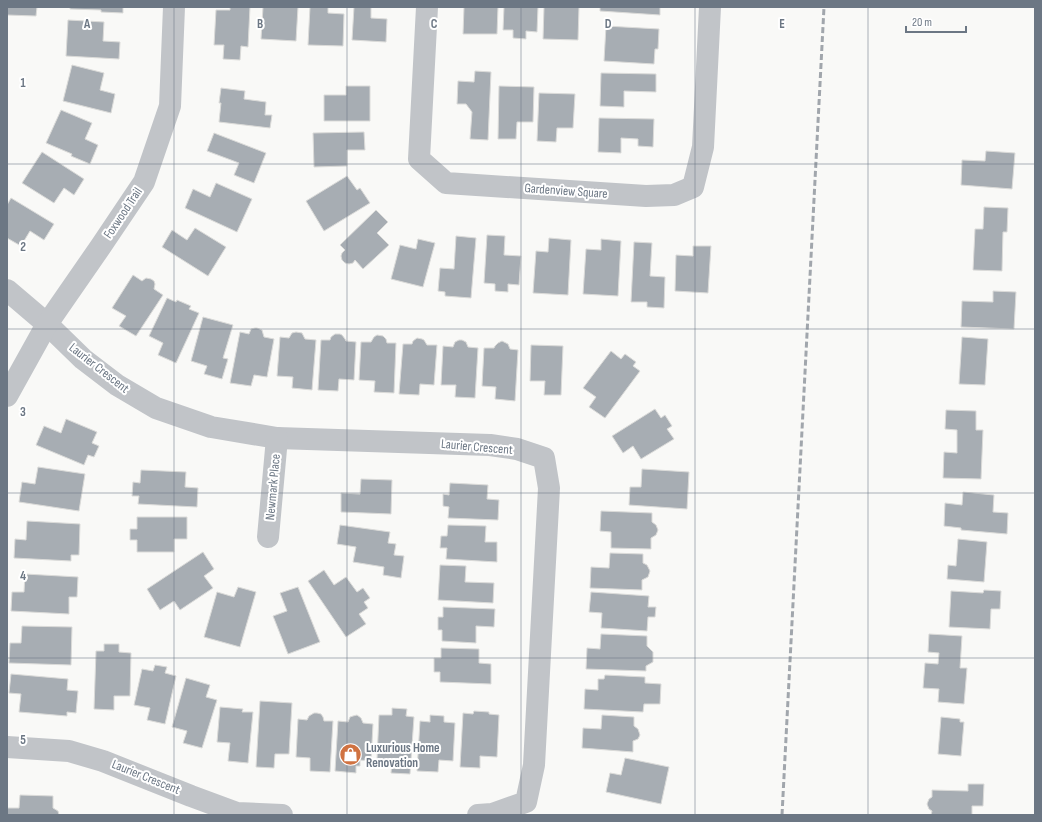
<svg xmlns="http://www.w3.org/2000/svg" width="1042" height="822" font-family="'Sofia Sans Condensed',sans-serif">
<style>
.building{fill:#a7adb3;stroke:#dbdbd9}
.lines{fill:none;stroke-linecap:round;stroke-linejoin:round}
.street{stroke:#c1c4c8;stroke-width:22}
.rail{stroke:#a1a6ac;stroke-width:3;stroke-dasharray:6 3;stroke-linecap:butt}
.grid{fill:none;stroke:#6c7784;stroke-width:1;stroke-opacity:0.55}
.labels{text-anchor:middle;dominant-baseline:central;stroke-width:4;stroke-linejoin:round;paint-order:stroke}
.street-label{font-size:13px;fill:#6c7784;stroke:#fff}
.poi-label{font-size:13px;font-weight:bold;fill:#6c7784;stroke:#fff;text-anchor:start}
.grid-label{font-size:13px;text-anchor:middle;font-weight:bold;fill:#6c7784;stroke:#fff;stroke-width:4;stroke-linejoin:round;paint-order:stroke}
</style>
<rect width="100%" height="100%" fill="#f9f9f7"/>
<g class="building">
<path d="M7,7H37L36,16L7,15Z"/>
<path d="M70,7H123V13L101,12V10L70,9Z"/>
<path d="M230,7H250L248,47L241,46L240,60L223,59L224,45H214L216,10H230Z"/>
<path d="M263,7H298L296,41L261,39Z"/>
<path d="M310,7H328V13L344,14L343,46L308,45Z"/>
<path d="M354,7H371V18L387,19L386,42L352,40Z"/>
<path d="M464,7H498L497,34H463Z"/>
<path d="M504,7H538L537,32L526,31V39L513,38V30H503Z"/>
<path d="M544,7H579L578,40L543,39Z"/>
<path d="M600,7H660V15L600,11Z"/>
<path d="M68,20L104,22L103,41L120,42L119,59L66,56Z"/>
<path d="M606,26L659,29L658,49H655L654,64L604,61Z"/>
<path d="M72,65L104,73L100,90L115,94L111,113L63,101Z"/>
<path d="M475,71L491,72L488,140L470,139L472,112L466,104H457L458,81L474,82Z"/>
<path d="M601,73L656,74V92L624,91V107L600,106Z"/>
<path d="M346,86H370V121H324V95H346Z"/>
<path d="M499,86L534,87L533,122H517L516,139H498Z"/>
<path d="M221,88L245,91L244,99L266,102L265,115H272L270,128L219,122L221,103H219Z"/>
<path d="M539,93L575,94L573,128H557L556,142L537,141Z"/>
<path d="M61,110L92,123L85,139L98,145L90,164L71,156L72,154L46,143Z"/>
<path d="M599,118L654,119L653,147L638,146V139L621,138V153L598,152Z"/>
<path d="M364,132L365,150H347V166L314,167L313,133Z"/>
<path d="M214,133L266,153L254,183L234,175L239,163L207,151Z"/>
<path d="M986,151L1015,153L1012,189L961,185L962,160L985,161Z"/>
<path d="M42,152L84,179L74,195L64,188L54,203L22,183Z"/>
<path d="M347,176L357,190L360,188L370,203L324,231L306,201Z"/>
<path d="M216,183L252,199L237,232L185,208L193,189L210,197Z"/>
<path d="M11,198L54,224L44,240L30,231L21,246L7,238V205Z"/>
<path d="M984,207L1008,208L1007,232H1003L1002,271L973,270L975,229H983Z"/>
<path d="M376,210L388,222L377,233L389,245L363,269L355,260L353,263L349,264L345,263L342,260L341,256L342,253L345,250L340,245Z"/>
<path d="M195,228L226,247L208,276L162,247L172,230L187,240Z"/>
<path d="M487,235L505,236L504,255L521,256L519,285L508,284V292L495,291V284L484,283Z"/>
<path d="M456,236L476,238L471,298L445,296V292L438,291L440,268L454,269Z"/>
<path d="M549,238L571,240L568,295L533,293L536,251L548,252Z"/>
<path d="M418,239L435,243L423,287L391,279L400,245L416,249Z"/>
<path d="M601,239L621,241L618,296L583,294L586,249L601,250Z"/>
<path d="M634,242L652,243L650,276L665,277L664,308L647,307V302H631Z"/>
<path d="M693,246H711L708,293L675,291L676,255L693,256Z"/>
<path d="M133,275L142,281L146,278L151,279L154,281L155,284L154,289L163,295L136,336L119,326L126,316L112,308Z"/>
<path d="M993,291L1016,292L1014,329L961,327L962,301L993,302Z"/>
<path d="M167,298L176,302L177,300L191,306L189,309L199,313L176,363L158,355L163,343L149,336Z"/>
<path d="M203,317L233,325L223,358L228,359L222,379L204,374L207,366L191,361Z"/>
<path d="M255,328H257L262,330L264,337L274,339L267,377L254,375L251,386L230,383L240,332L249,334L251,329Z"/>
<path d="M296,332L302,333L305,339L316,340L312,390L292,388L293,377L277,376L280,337L289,338L292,333Z"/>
<path d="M335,334H340L342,335L345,339L346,341L356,342L354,380L339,379L338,391L318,390L321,340H330L331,337Z"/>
<path d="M377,335L383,336L386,339L387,343H396L394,393L374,392L375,381L359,380L361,342H371L374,337Z"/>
<path d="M962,337L988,339L985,385L959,384Z"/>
<path d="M417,338L422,339L424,340L427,345H437L434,385L420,384L419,395L399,394L403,344H412L413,341Z"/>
<path d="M459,340H462L466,342L468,347L478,348L475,398L455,397L456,385H441L443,346L453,347L455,342Z"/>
<path d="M502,341L508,344L510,349L518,350L515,401L495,399L496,387L482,386L484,348H494L495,346L498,343Z"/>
<path d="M531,345L563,346L561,395H544L545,381H530Z"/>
<path d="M611,351L621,359L625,354L636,362L633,366L640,371L605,418L589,407L596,397L583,388Z"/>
<path d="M655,409L661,418L665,415L672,426L667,429L674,439L641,459L633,446L623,453L612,436Z"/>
<path d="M946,410L976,411V430H983L981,479L943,478L944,452L957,453V430L945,429Z"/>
<path d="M66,419L97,432L92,443L99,446L94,457L88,455L84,465L36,445L44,426L61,433Z"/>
<path d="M38,467L85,474L79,511L19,502L22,482L35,484Z"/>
<path d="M642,469L689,472L687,509L629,505L630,487H641Z"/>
<path d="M141,470L186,472L185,487L198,488L197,507L138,504L139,496H132L133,482L140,483Z"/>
<path d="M361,479L392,480L391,514L341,512V493L360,494Z"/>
<path d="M450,483L488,485L487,499L499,500L498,520L448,518L449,507L443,506V494L449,495Z"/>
<path d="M963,492L994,495L993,512L1008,513L1007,534L961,530V528L944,526L945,503L962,505Z"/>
<path d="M601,511L652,513V522L656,525L658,530L656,535L651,538V549L611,548V532L600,531Z"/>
<path d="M137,517H187V539H174V552H137V540H130V529H137Z"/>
<path d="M27,521L80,524L79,555H71V561L14,558L15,539L26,540Z"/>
<path d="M340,525L390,532L388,543L396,544L394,555L404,556L401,578L383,575L384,567L353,562L356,547L337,544Z"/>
<path d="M448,525L486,526L485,542H497V562L446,559L447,548H440L441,536H447Z"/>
<path d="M958,539L987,542L984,582L947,579L948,565L956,566Z"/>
<path d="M203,552L214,569L204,576L213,588L180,610L174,601L160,610L147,589Z"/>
<path d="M610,553L643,554V563L647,565L650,571L648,577L642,580V590L590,588L591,567L609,568Z"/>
<path d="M440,565L466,566L465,582L494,583L493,603L438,600Z"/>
<path d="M324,570L334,585L346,577L357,592L363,588L370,598L364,602L368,608L359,614L366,624L346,637L308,581Z"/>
<path d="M25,574L78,577L77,597H69V614L11,611L12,592H24Z"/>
<path d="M238,587L256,592L240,647L204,637L217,592L234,597Z"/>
<path d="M298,587L320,642L288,654L273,616L287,611L280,593Z"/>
<path d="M984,590L1001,591L1000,609H991L990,629L949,627L951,591L983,593Z"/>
<path d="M591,592L649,596L648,607H656L655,617H648L647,631L601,628L602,613L589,612Z"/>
<path d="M443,607L495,609L494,627L476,626V643L442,641V630H438V617H443Z"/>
<path d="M22,626L72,627L71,665L9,663L10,643H21Z"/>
<path d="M601,634L647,636V646L653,652V662L646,666V671L586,669L587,648L600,649Z"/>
<path d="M929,634L962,636L960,668H967L964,704L938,702L939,689L923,688L925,663L938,664L939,653L928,652Z"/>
<path d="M104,644H119V652L131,653L130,696H114V710L94,709L96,651H104Z"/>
<path d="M441,648L479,649V663L491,664V684L440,682V672H434V658H441Z"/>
<path d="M155,665L167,667L165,673L176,676L165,724L147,720L150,708L134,705L142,669L153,671Z"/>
<path d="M11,674L68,679L67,690L78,691L76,713L67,712V716L19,712L21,694L9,693Z"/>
<path d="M605,675L645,677V683L661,684L660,704H644L643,712L584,709L585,689L598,690V679H604Z"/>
<path d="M186,678L210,685L206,697L217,700L202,748L183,743L187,731L172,727Z"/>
<path d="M260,701L292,703L289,754H275L274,768L256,767Z"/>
<path d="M220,707L243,709L242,712H253L248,763L228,761L230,743L217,742Z"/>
<path d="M392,708L407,709L406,716L414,717L410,774L391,773L392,760L377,759L379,715H392Z"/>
<path d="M474,711L489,712V714L499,715L497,757L480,756V768L460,767L463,713L473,714Z"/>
<path d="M314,713H317L321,714L323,717L324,721H333L330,772L310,771V758L296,757L298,719L307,720L309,716Z"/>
<path d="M357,715L361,718L363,723L373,724L371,761L360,760V766H356V773L335,771L338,721L348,722L350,717L353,716Z"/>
<path d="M430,715L444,716V722L455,723L453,761L439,760L438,772L417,771L420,721L430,722Z"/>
<path d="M602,715L634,717V726L638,729L640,735L638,739L633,741V752L582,748L583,728L601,729Z"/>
<path d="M941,717L960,719V722H964L961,756L938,754Z"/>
<path d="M625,758L669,767L661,804L606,792L610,773L621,775Z"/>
<path d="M968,784H984L983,806H972V815H931L932,811L929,809L927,804L929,799L932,797V790L968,791Z"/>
<path d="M20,795L53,796V808L58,811L59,815H7V808H19Z"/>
</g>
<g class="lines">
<g class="street">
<path d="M427,7L419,159L446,183L646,196L674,195L693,187L703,147L710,7"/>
<path d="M7,290L47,324L83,359L117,385L156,408L211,427L277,438L490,445L517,449L544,458L549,488L534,765L526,802L492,814L478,815"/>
<path d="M7,396L47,324L101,246L144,182L170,106L174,7"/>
<path d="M268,537L277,438"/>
<path d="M7,747L69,751L103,761L191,796L237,813L282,815"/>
</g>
<path class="rail" d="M782,815L824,7"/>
</g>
<path class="grid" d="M174,7V815M347,7V815M521,7V815M695,7V815M868,7V815M7,164H1035M7,329H1035M7,493H1035M7,658H1035"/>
<defs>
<symbol id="shop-disc" viewBox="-11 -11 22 22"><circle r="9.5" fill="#d07241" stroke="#fff"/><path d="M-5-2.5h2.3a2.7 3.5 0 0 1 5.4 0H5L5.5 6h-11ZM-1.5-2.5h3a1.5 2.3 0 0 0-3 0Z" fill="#fff"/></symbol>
</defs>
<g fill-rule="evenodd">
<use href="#shop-disc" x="338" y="742" width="25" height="25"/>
</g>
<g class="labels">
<g class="street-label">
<text transform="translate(566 191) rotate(4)">Gardenview Square</text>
<text transform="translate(123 213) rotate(-56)">Foxwood Trail</text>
<text transform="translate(99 368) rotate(38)">Laurier Crescent</text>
<text transform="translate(477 447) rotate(5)">Laurier Crescent</text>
<text transform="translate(273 487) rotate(-85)">Newmark Place</text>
<text transform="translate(146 777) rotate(22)">Laurier Crescent</text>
</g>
<g class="poi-label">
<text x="366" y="748">Luxurious Home<tspan x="366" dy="15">Renovation</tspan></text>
</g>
</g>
<g class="grid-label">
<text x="87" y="28">A</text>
<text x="260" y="28">B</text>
<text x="434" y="28">C</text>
<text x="608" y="28">D</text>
<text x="782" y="28">E</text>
<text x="23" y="87">1</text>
<text x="23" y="251">2</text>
<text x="23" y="416">3</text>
<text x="23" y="580">4</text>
<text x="23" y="744">5</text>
</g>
<rect width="1042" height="822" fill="none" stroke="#6c7784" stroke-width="16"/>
<path d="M906 26v6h60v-6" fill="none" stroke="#6c7784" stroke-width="2"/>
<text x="912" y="26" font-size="12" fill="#6c7784" stroke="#ffffff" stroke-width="3" paint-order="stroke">20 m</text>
</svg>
